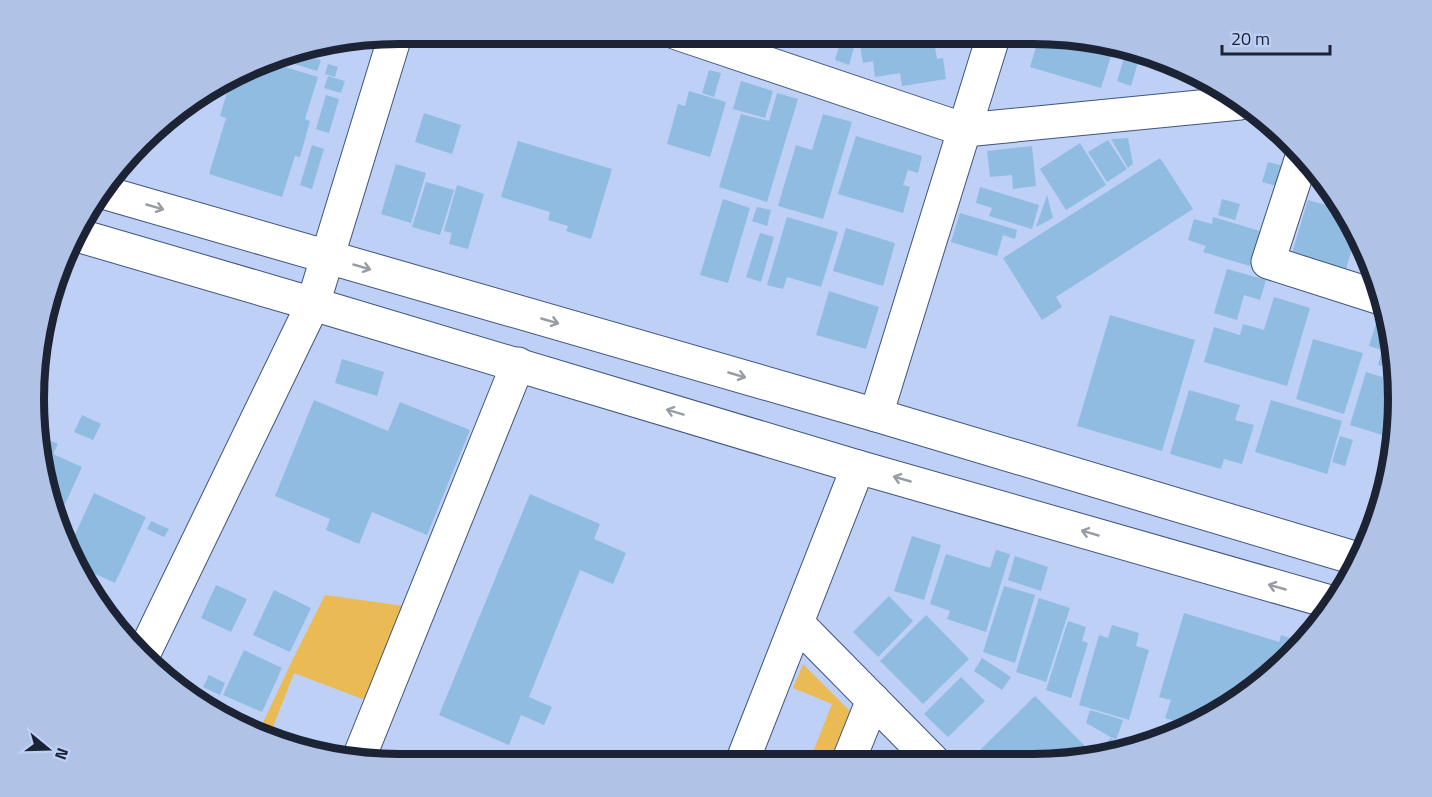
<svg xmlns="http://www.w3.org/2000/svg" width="1432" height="797" font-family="'Titillium Web',sans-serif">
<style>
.green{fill:#eabb55}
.building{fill:#90bce1}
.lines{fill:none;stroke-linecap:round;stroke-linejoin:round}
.minor-casing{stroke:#40547c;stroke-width:35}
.tertiary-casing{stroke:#40547c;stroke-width:35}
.minor{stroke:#fff;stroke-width:33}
.tertiary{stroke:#fff;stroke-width:33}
.oneway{stroke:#989ca4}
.rim{fill:none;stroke:#1b2335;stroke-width:8}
</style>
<rect width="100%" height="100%" fill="#bed0f6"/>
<g class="green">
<path d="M325,595L404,606L365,700L294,673L269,737L258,733L293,659Z"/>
<path d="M803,664L854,715L835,762H809L832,704L793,688Z"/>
</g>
<g class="building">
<path d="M858,34H933L937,59L943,58L946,79L902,86L900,73L875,77L873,61L863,63Z"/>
<path d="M1040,34H1057L1115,43L1101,88L1030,67Z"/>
<path d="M841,40L855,44L849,65L835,60Z"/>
<path d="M290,51L321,60L317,71L272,57L281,53Z"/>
<path d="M1124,58L1138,62L1131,86L1117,81Z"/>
<path d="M265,61L318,77L305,119L310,121L300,157L295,156L282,197L209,174L226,118L220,116L231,79Z"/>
<path d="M328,64L338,67L335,77L325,74Z"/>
<path d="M709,70L721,73L714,97L702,93Z"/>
<path d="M328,76L345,81L341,93L324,88Z"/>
<path d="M741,81L773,91L765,118L733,109Z"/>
<path d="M689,91L726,102L710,157L667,144L678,104L685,106Z"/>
<path d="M777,93L798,99L767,202L719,187L741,114L769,121Z"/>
<path d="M326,95L339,99L329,133L316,129Z"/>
<path d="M424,113L461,125L452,154L415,142Z"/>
<path d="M823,114L852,122L823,219L778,206L796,145L812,150Z"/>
<path d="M856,136L922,156L918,173L908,170L903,185L910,187L903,213L838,194Z"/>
<path d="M1128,138L1133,164L1128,168L1111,139Z"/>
<path d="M1108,140L1127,169L1107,182L1088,152Z"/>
<path d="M518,141L612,169L591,239L566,231L568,226L548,220L550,212L501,197Z"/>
<path d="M1080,143L1106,185L1066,210L1040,169Z"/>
<path d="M312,145L324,149L312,189L300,185Z"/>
<path d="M1032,146L1036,186L1013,189L1012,175L990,177L987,151Z"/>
<path d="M1160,158L1193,209L1056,297L1062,307L1042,320L1003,258Z"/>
<path d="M1268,162L1283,166L1277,186L1262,182Z"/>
<path d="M396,164L426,173L411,223L381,214Z"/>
<path d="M1316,169L1323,176L1328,185L1313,181Z"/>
<path d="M426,182L454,190L440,235L412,227Z"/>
<path d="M457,185L484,194L468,249L449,244L452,233L444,231Z"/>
<path d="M980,187L1039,205L1032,229L989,216L992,208L976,203Z"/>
<path d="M1047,195L1053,218L1036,227Z"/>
<path d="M723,199L750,208L728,283L700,275Z"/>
<path d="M1222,199L1240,204L1235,220L1218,215Z"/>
<path d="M1308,200L1340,209L1346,222L1344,230L1351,232L1355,239L1346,269L1292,253Z"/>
<path d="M757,207L771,210L767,226L752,221Z"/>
<path d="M960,213L1017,230L1015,239L1003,235L997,256L951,242Z"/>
<path d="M787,217L838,232L821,287L787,277L783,289L767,285Z"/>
<path d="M1213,217L1260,231L1250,266L1203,252L1206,246L1188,240L1194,219L1212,224Z"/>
<path d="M846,228L895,243L883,286L833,271Z"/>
<path d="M760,233L774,237L761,282L746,277Z"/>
<path d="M1365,260L1372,274L1361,271Z"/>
<path d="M1227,269L1266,280L1260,300L1244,295L1237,320L1214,313Z"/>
<path d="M829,291L879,307L866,349L816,335Z"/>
<path d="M1274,297L1310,308L1287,386L1204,362L1214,327L1240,335L1243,324L1264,330Z"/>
<path d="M1110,315L1195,340L1162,451L1077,426Z"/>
<path d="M1378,317L1388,319L1391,369L1378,365L1382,350L1369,346Z"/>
<path d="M1313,339L1363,353L1344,414L1296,399Z"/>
<path d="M342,359L384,372L377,396L335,383Z"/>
<path d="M1366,372L1392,380L1395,439L1350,425Z"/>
<path d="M1189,390L1240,405L1235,420L1254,425L1242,464L1224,459L1221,469L1170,454Z"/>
<path d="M314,400L388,431L400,402L470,430L427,535L372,512L359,544L326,530L330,519L275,496Z"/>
<path d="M1271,400L1342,421L1327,474L1255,452Z"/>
<path d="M82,415L101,424L93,440L74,432Z"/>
<path d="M36,434L58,444L53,454L82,467L65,504L51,498Z"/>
<path d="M1340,436L1353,440L1345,466L1332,462Z"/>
<path d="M94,493L146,517L115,583L78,566L68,550Z"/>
<path d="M530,494L600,524L594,539L626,553L613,584L580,570L529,697L552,707L544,725L521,715L509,745L439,715Z"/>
<path d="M151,521L169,529L164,537L147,529Z"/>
<path d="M912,536L941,545L924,600L894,591Z"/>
<path d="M996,550L1010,554L986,632L947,619L950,611L930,604L946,554L990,568Z"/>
<path d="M1015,556L1048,567L1041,591L1008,580Z"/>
<path d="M216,585L247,599L231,632L201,618Z"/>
<path d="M1004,586L1035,595L1015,663L983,652Z"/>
<path d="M274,590L311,608L290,652L253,635Z"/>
<path d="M889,596L913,621L878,657L853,632Z"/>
<path d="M1039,598L1070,608L1046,682L1016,672Z"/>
<path d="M1184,613L1279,642L1281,635L1303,642L1292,657L1247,693L1239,691L1236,703L1215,713L1211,712L1210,715L1190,725L1165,718L1171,700L1159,697Z"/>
<path d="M926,615L969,659L923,704L880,661Z"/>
<path d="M1068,621L1086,627L1082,641L1088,643L1071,698L1046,690Z"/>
<path d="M1112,625L1139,633L1136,646L1149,650L1129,720L1079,705L1099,635L1108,638Z"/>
<path d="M244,650L282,668L262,712L223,695Z"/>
<path d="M982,658L1011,677L1002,690L974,671Z"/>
<path d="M209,675L225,683L220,695L203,687Z"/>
<path d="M961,677L985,701L948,737L924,714Z"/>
<path d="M188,691L241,716L238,724L216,715Z"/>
<path d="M1035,696L1086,747L1071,761H981L975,755Z"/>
<path d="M1090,710L1123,720L1116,740L1086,723Z"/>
<path d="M249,720L255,723L251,730L245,727Z"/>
<path d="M1111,738L1124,751L1095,758L1093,755Z"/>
<path d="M872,752L894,762H868Z"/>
</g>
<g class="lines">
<defs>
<g id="minor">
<path d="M677,33L965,130L1240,103"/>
<path d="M1302,157L1268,262L1384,299"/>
<path d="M876,415L994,34"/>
<path d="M797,623L933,761"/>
<path d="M358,760L518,364"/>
<path d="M742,762L858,467"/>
<path d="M848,762L873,700"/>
</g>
<g id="tertiary">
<path d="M99,191L876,415L1358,559"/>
<path d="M77,235L313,304L858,467L1334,603"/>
<path d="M143,655L313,304L396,33"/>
</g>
</defs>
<use href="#minor" class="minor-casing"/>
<use href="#tertiary" class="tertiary-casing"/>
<use href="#minor" class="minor"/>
<use href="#tertiary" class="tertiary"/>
</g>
<defs><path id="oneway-shaft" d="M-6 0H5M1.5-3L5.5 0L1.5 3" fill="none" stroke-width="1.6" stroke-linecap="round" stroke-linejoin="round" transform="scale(1.5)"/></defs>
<g class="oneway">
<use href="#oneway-shaft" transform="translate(155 207) rotate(16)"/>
<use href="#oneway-shaft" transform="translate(362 267) rotate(16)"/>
<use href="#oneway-shaft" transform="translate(550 321) rotate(16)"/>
<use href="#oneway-shaft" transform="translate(737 375) rotate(16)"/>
<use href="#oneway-shaft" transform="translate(675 412) rotate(-163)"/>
<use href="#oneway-shaft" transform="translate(902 479) rotate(-164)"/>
<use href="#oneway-shaft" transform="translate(1090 533) rotate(-164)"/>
<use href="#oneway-shaft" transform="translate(1277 587) rotate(-164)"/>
</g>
<path d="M0 0H1432V797H0ZM399 44H1033A355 355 0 0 1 1388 399V399A355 355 0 0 1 1033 754H399A355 355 0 0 1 44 399V399A355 355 0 0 1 399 44Z" fill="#b1c2e7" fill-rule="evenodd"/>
<path class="rim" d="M399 44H1033A355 355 0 0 1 1388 399V399A355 355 0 0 1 1033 754H399A355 355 0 0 1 44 399V399A355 355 0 0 1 399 44Z"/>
<g transform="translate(48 749) rotate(109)" stroke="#bed0f6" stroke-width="4.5" paint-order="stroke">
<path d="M0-4.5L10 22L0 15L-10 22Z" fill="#1b2335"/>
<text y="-9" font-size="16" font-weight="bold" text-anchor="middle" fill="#1b2335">N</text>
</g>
<path d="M1222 45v9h108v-9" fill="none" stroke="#1b2335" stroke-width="3"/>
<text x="1231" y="45" font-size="18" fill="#1b2335" stroke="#bed0f6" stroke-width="4.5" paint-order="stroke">20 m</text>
</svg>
